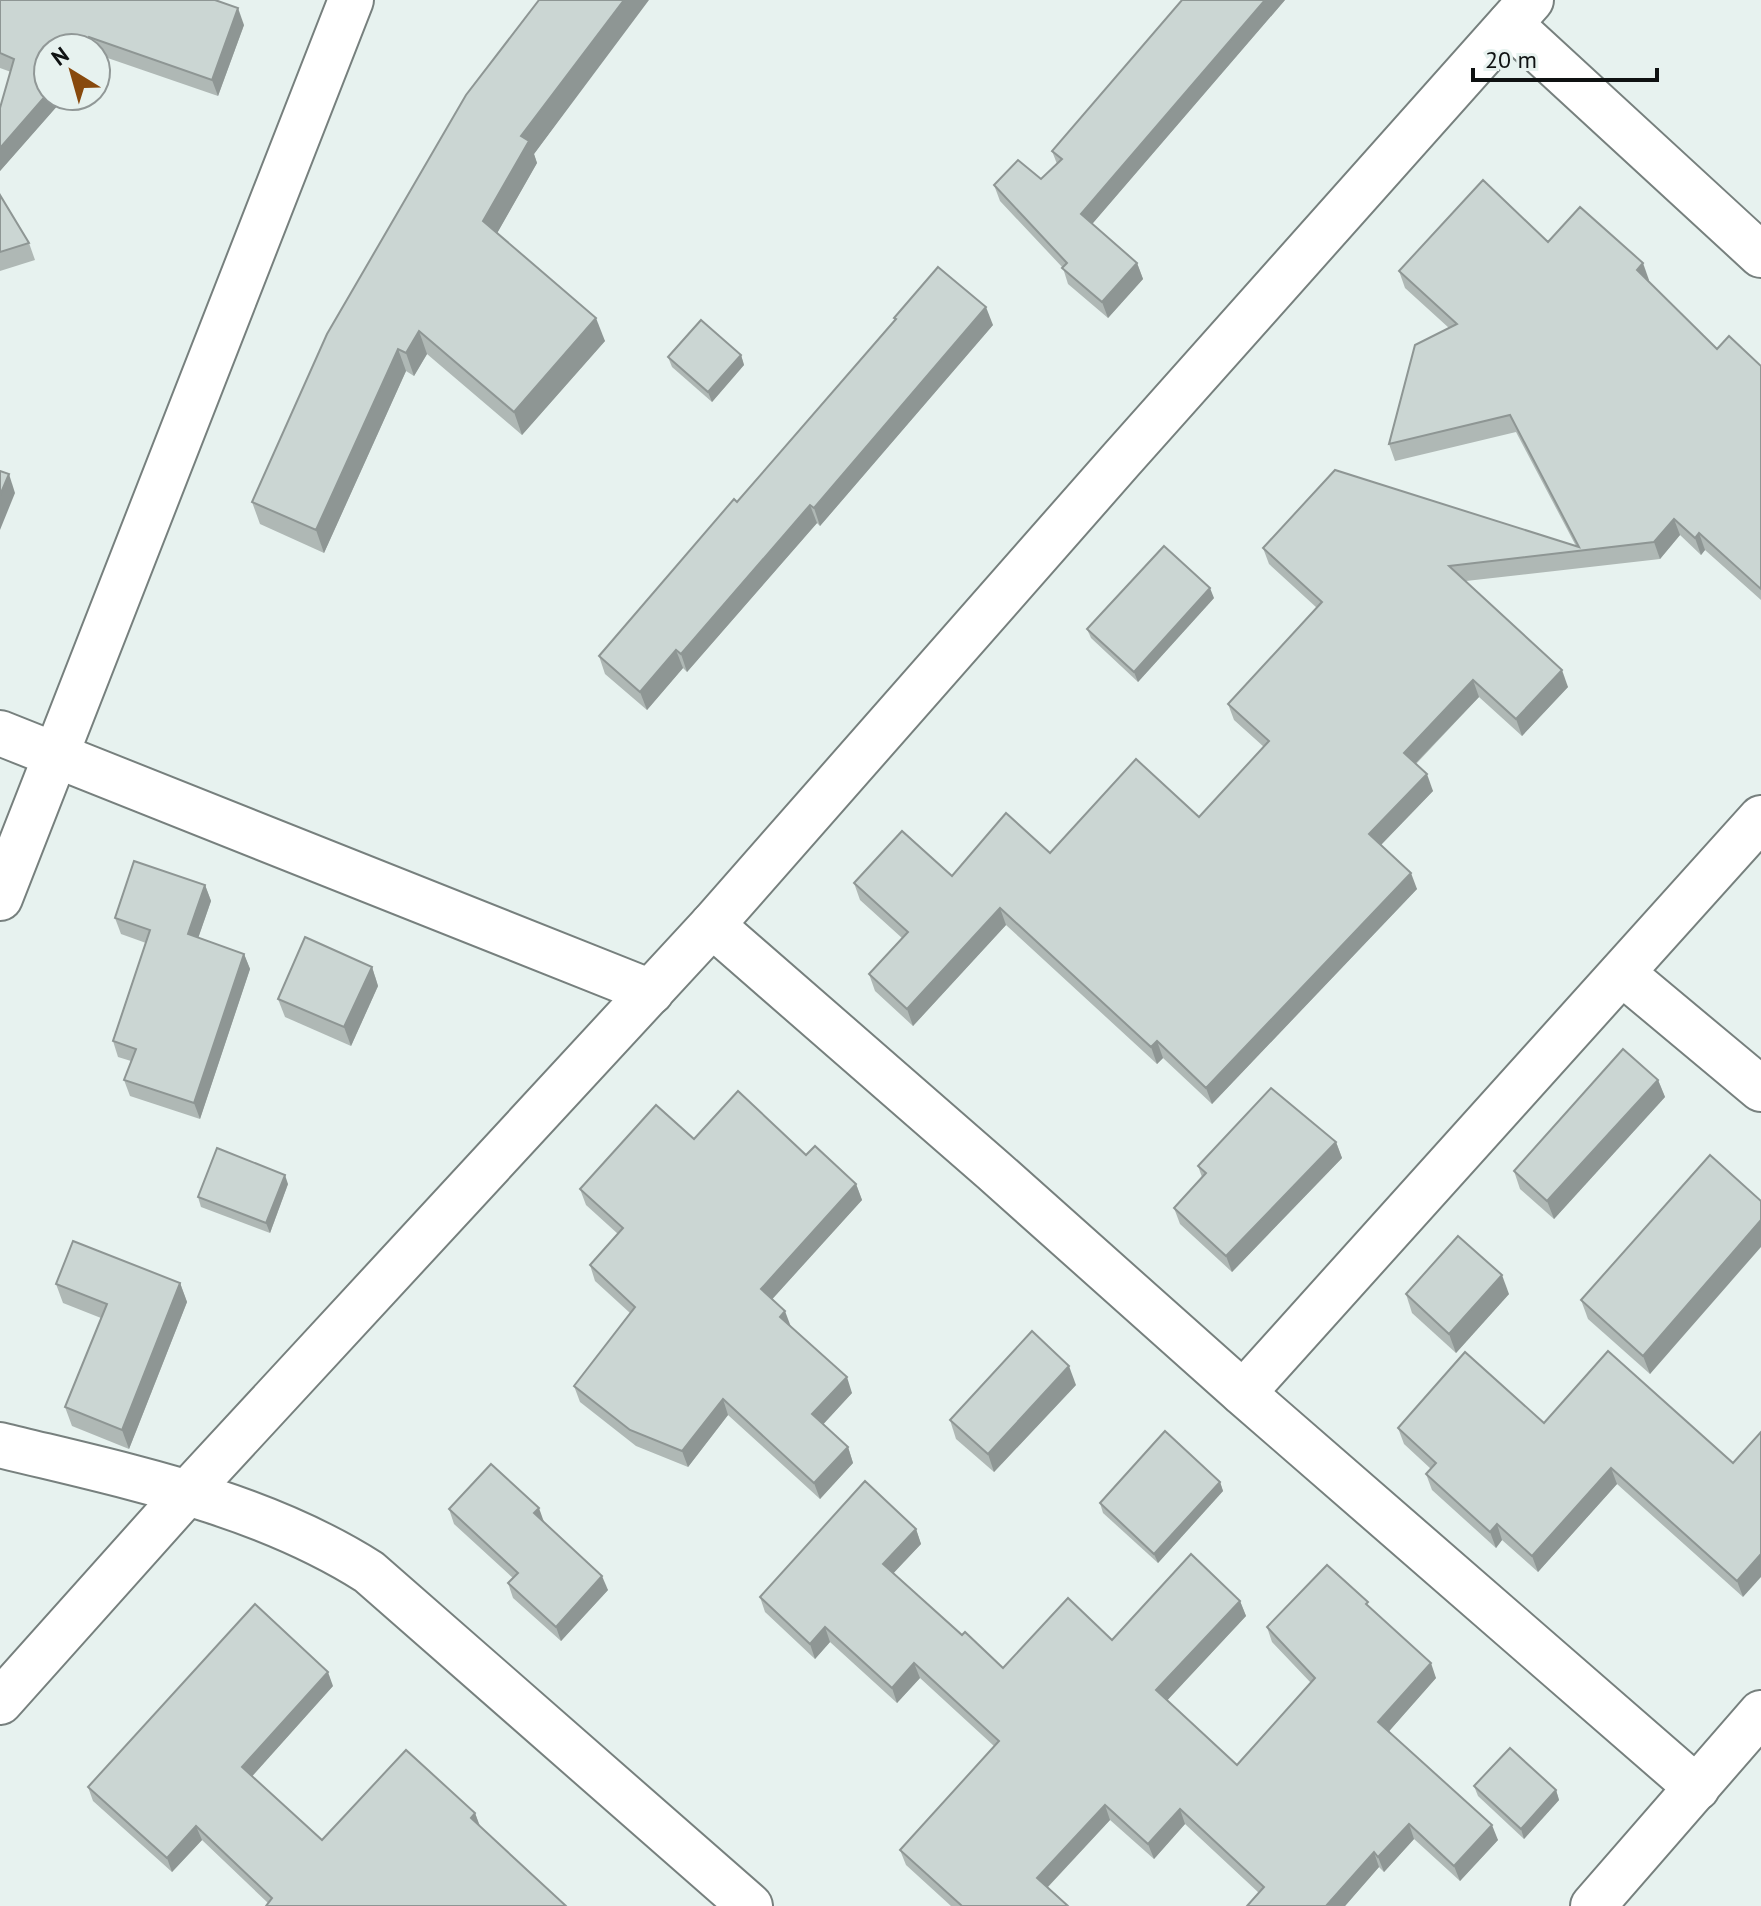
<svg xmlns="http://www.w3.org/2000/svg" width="1761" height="1906" font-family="'PT Sans',sans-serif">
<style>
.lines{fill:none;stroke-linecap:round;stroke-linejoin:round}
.minor-casing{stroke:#77807e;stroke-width:48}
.minor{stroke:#fff;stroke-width:44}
.wall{fill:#afb8b5}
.shaded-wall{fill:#8e9694}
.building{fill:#cbd6d3;stroke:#8e9694;stroke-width:2}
</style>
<rect width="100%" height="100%" fill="#e7f2ef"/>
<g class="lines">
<defs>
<g id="minor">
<path d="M1510,24L1761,255"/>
<path d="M0,733L651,992"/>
<path d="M0,898L351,0"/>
<path d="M712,925L993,1170L1243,1393L1697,1788"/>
<path d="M1622,973L1761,1089"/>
<path d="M1243,1393L1761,818"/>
<path d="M0,1445C126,1476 259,1502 369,1572L750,1906"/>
<path d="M0,1702L187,1493L712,925L1121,460L1531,0"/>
<path d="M1593,1906L1761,1713"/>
</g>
</defs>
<use href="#minor" class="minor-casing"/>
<use href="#minor" class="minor"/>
</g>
<g class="wall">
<path d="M0,0L244,25L218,96L96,54V48H48L66,96L0,171V108L11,72L0,68Z"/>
<path d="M1182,0H1285L1092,224L1137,263L1143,279L1108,318L1068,284L1063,268L1000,201L994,185L1041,179L1057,164L1052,151Z"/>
<path d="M590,77L534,154L537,163L497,233L605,341L522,435L427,354L414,376L406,371L324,553L260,524L252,502Z"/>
<path d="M0,195L29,243L35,260L0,271Z"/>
<path d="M1548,242L1649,280L1648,281L1717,349L1761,366V600L1705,550L1701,555L1680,535L1660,559L1466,581L1568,687L1522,736L1479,697L1416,764L1433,791L1381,845L1417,889L1212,1104L1163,1058L1157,1064L1006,925L913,1026L875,991L869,974L902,938L860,900L854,883L952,876L1199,817L1264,747L1234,720L1228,704L1317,608L1269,564L1263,548L1576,546L1516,432L1395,461L1389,444L1449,328L1405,288L1399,271Z"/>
<path d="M894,318L993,325L820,526L817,523L687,672L683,668L647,710L605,674L599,656L737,502L895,320Z"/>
<path d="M741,355L744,365L712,402L672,367L668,357Z"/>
<path d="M1214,598L1138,682L1091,638L1087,629Z"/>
<path d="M205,885L211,901L198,938L244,954L250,969L200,1119L130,1096L124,1080L131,1061L118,1057L113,1041L146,943L121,934L115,918Z"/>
<path d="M372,967L378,986L351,1046L285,1017L278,999Z"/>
<path d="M1658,1080L1665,1097L1554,1219L1520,1189L1514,1171Z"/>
<path d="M694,1139L806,1155L856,1184L862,1200L772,1299L791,1327L852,1393L823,1424L848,1447L853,1463L820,1499L728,1415L688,1467L636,1446L580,1402L574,1386L630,1313L595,1281L590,1265L618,1234L586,1205L580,1189Z"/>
<path d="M1336,1142L1342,1158L1232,1272L1180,1224L1174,1208L1202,1177L1198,1166Z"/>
<path d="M288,1184L270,1233L201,1207L198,1197Z"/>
<path d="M1761,1201L1650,1374L1588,1319L1581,1300Z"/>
<path d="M180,1283L187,1302L129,1449L72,1426L65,1407L101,1318L63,1303L56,1284Z"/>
<path d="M1406,1294H1509L1456,1353L1412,1313Z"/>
<path d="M1076,1385L994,1472L956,1439L950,1420Z"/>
<path d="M1544,1423L1733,1463L1743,1597L1617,1484L1538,1572L1502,1540L1496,1548L1432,1490L1426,1474L1431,1469L1404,1444L1398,1428Z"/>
<path d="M1220,1482L1223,1491L1158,1563L1103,1513L1100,1503Z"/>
<path d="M449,1509L544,1523L608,1590L561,1641L513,1598L508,1583L513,1578L454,1524Z"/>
<path d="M916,1529L921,1544L893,1573L962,1635L1003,1668L1112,1640L1240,1601L1246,1616L1167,1700L1237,1765L1311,1683L1272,1642L1267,1627L1369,1607L1436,1678L1389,1731L1498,1840L1460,1881L1414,1839L1384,1872L1379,1867L1345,1906H1247L1259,1893L1185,1824L1154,1859L1110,1820L1048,1887L1068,1906H951L906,1865L900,1850L994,1746L920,1678L897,1703L830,1642L815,1659L765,1612L760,1597Z"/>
<path d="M333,1686L252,1776L322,1840L475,1813L480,1826L268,1903L202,1840L172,1872L93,1801L88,1787Z"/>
<path d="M1474,1786L1556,1790L1559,1800L1524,1839L1478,1796Z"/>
</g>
<g class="shaded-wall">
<path d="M624,0H649L534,154L537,163L491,244L483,221L521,136Z"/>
<path d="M1265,0H1285L1087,230L1081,214Z"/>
<path d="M238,8L244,25L218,96L212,80Z"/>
<path d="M89,37L93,48H85Z"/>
<path d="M48,93V96H66L0,171V148Z"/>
<path d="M1137,263L1143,279L1108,318L1102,302Z"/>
<path d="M1643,263L1649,280L1643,287L1637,270Z"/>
<path d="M986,307L993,325L820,526L814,508Z"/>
<path d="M596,318L605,341L522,435L514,412Z"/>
<path d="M419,331L427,354L414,376L406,353Z"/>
<path d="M398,349L406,371L324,553L316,530Z"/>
<path d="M741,355L744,365L712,402L708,392Z"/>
<path d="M9,474L15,493L0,530V495Z"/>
<path d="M810,505L817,523L687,672L681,654Z"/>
<path d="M1674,519L1680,535L1660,559L1654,542Z"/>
<path d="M1699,533L1705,550L1701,555L1695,538Z"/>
<path d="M1210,588L1214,598L1138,682L1134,672Z"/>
<path d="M676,650L683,668L647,710L640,692Z"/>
<path d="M1562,670L1568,687L1522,736L1516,719Z"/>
<path d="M1473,680L1479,697L1410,769L1404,753Z"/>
<path d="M1427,774L1433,791L1375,851L1369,834Z"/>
<path d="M1411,873L1417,889L1212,1104L1206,1088Z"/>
<path d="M205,885L211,901L194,950L188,934Z"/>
<path d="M1000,908L1006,925L913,1026L907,1009Z"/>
<path d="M244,954L250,969L200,1119L194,1103Z"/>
<path d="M372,967L378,986L351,1046L344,1027Z"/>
<path d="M1157,1041L1163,1058L1157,1064L1151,1047Z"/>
<path d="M1658,1080L1665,1097L1554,1219L1547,1201Z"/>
<path d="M1336,1142L1342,1158L1232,1272L1226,1256Z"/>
<path d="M285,1175L288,1184L270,1233L266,1223Z"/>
<path d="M856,1184L862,1200L767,1305L761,1289Z"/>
<path d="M1761,1220V1247L1650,1374L1643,1356Z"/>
<path d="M1502,1275L1509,1294L1456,1353L1449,1334Z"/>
<path d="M180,1283L187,1302L129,1449L122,1430Z"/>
<path d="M785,1311L791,1327L780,1317Z"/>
<path d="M1069,1366L1076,1385L994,1472L988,1454Z"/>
<path d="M847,1377L852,1393L818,1430L812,1414Z"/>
<path d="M723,1399L728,1415L688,1467L682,1451Z"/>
<path d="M848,1447L853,1463L820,1499L814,1483Z"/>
<path d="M1611,1468L1617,1484L1538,1572L1532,1556Z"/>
<path d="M1220,1482L1223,1491L1158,1563L1154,1554Z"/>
<path d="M539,1508L544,1522L534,1513Z"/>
<path d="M1497,1524L1502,1540L1496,1548L1490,1532Z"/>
<path d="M916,1529L921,1544L888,1579L883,1564Z"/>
<path d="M1761,1554V1577L1743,1597L1737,1581Z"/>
<path d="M602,1576L608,1590L561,1641L556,1627Z"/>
<path d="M1240,1601L1246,1616L1162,1706L1156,1690Z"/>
<path d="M825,1627L830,1642L815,1659L810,1644Z"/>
<path d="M914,1663L920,1678L897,1703L892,1688Z"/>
<path d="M1431,1663L1436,1678L1384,1737L1378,1722Z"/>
<path d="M328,1672L333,1686L248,1781L242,1767Z"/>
<path d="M1556,1790L1559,1800L1524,1839L1521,1829Z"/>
<path d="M1105,1805L1110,1820L1042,1893L1037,1878Z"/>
<path d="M1180,1809L1185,1824L1154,1859L1148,1844Z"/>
<path d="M475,1813L480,1827L471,1818Z"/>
<path d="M1409,1824L1414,1839L1384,1872L1378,1857Z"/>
<path d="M1492,1825L1498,1840L1460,1881L1454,1866Z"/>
<path d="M196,1826L202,1840L172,1872L167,1858Z"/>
<path d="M1374,1852L1379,1867L1345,1906H1326Z"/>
</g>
<g class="building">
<path d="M0,0H215L238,8L212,80L89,37L85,48H48V93L0,148V108L14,59L0,53Z"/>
<path d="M539,0H624L521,136L529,141L483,221L596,318L514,412L419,331L406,353L398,349L316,530L252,502L327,334L466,95Z"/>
<path d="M1182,0H1265L1081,214L1137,263L1102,302L1062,268L1067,263L994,185L1018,160L1041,179L1062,159L1052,151Z"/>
<path d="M1483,180L1548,242L1580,207L1643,263L1637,270L1717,349L1729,336L1761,366V589L1699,533L1695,538L1674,519L1654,542L1449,566L1562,670L1516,719L1473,680L1404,753L1427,774L1369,834L1411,873L1206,1088L1157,1041L1151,1047L1000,908L907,1009L869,974L908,932L854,883L902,831L952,876L1006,813L1050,853L1136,759L1199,817L1269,741L1228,704L1322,602L1263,548L1335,470L1579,547L1510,415L1389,444L1415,345L1457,324L1399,271Z"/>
<path d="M0,195L29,243L0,252Z"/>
<path d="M938,267L986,307L814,508L810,505L681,654L676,650L640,692L599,656L734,499L737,502L896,319L894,318Z"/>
<path d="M701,320L741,355L708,392L668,357Z"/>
<path d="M0,471L9,474L0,495Z"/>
<path d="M1164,546L1210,588L1134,672L1087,629Z"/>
<path d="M134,861L205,885L188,934L244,954L194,1103L124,1080L136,1049L113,1041L150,930L115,918Z"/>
<path d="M305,937L372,967L344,1027L278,999Z"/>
<path d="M1623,1049L1658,1080L1547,1201L1514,1171Z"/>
<path d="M1271,1088L1336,1142L1226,1256L1174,1208L1206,1173L1198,1166Z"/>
<path d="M738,1091L806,1155L815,1146L856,1184L761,1289L785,1311L780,1317L847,1377L812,1414L848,1447L814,1483L723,1399L682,1451L630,1430L574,1386L635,1307L590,1265L623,1228L580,1189L656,1105L694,1139Z"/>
<path d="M217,1148L285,1175L266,1223L198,1197Z"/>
<path d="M1710,1155L1761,1201V1220L1643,1356L1581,1300Z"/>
<path d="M1458,1236L1502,1275L1449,1334L1406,1294Z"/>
<path d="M73,1241L180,1283L122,1430L65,1407L107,1304L56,1284Z"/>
<path d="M1032,1331L1069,1366L988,1454L950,1420Z"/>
<path d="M1608,1351L1733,1463L1761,1432V1554L1737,1581L1611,1468L1532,1556L1497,1524L1490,1532L1426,1474L1436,1463L1398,1428L1465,1352L1544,1423Z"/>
<path d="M1165,1431L1220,1482L1154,1554L1100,1503Z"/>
<path d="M491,1464L539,1508L534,1513L602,1576L556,1627L508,1583L518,1573L449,1509Z"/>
<path d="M865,1481L916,1529L883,1564L962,1635L965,1632L1003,1668L1068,1598L1112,1640L1191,1554L1240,1601L1156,1690L1237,1765L1315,1678L1267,1627L1327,1565L1368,1602L1366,1604L1431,1663L1378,1722L1492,1825L1454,1866L1409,1824L1378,1857L1374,1852L1326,1906H1247L1264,1887L1180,1809L1148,1844L1105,1805L1037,1878L1068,1906H962L900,1850L999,1741L914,1663L892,1688L825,1627L810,1644L760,1597Z"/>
<path d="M255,1604L328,1672L242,1767L322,1840L406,1750L475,1813L471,1818L566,1906H266L272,1898L196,1826L167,1858L88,1787Z"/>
<path d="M1510,1748L1556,1790L1521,1829L1474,1786Z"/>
</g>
<g transform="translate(72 72) rotate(323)"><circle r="38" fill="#e7f2ef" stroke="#919897" stroke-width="2"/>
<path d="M0-6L14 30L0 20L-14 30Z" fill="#88490d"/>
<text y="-12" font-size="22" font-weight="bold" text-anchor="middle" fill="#0f1212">N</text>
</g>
<path d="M1473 68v12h184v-12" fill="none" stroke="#0f1212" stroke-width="4"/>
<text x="1485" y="68" font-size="24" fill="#0f1212" stroke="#e7f2ef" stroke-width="6" paint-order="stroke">20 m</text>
</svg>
